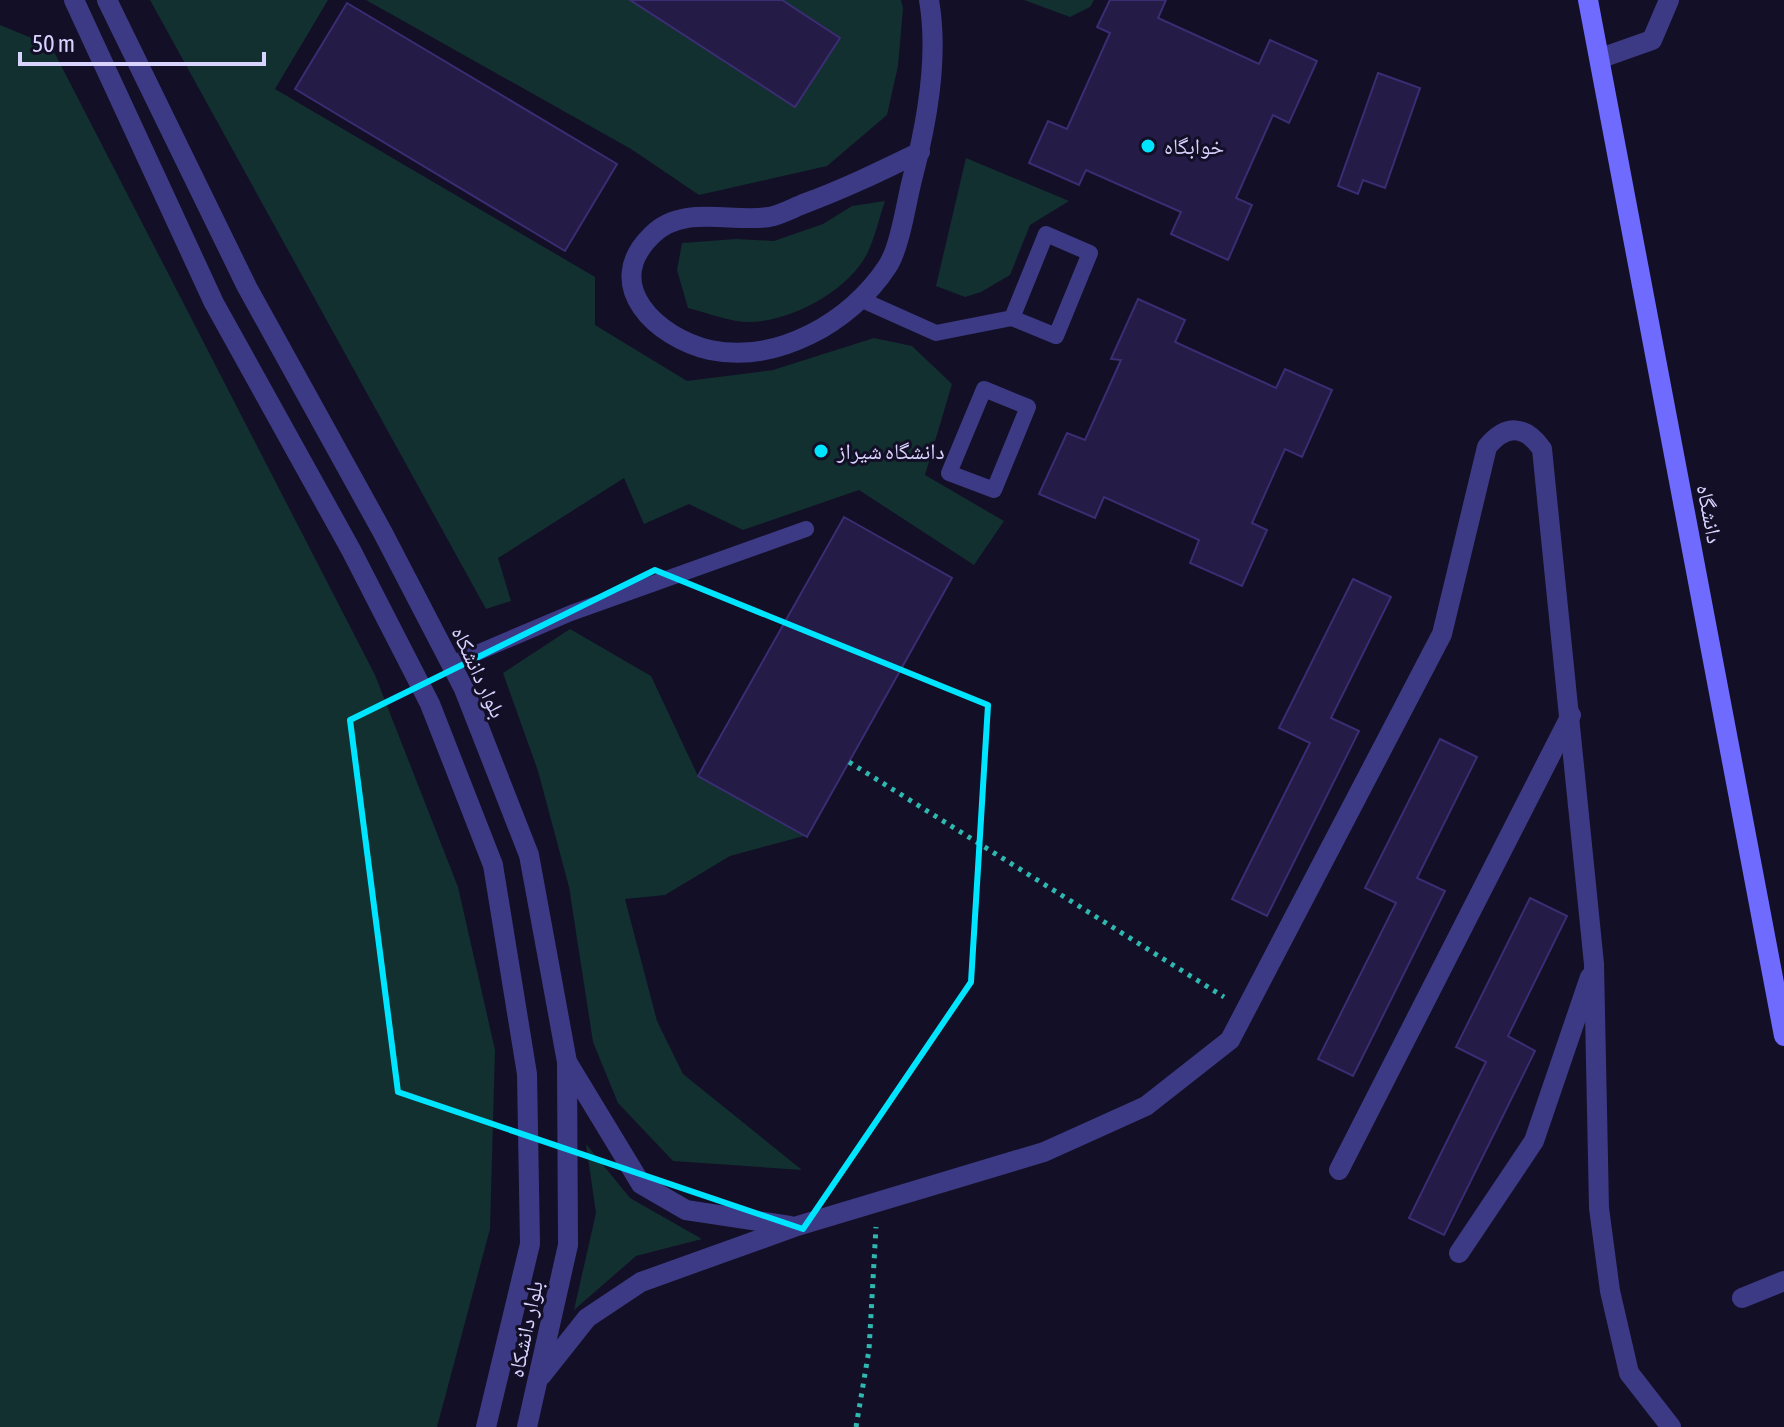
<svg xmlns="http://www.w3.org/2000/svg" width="1784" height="1427" font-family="'Asap Condensed','Noto Naskh Arabic',sans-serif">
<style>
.green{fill:#12302f}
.building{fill:#241b47;stroke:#3b2d73;stroke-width:2}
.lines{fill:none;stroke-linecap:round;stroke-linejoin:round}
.path{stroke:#2fb8b0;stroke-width:5;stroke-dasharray:4 6;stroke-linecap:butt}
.lane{stroke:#3d3a85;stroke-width:16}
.street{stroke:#3d3a85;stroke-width:20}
.secondary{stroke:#6f6bff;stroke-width:20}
.marked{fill:none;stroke:#00e5ff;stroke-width:6;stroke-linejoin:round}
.poi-dot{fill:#00e5ff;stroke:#130f26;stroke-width:3}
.labels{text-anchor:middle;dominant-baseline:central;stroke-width:6;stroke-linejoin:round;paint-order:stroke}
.poi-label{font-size:22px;fill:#d9d4ff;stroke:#130f26;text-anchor:start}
.street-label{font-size:22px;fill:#d9d4ff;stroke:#130f26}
</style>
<rect width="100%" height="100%" fill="#130f26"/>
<g class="green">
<path d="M150,0H328L275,89L595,277V325L687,381L773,370L874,338L912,346L952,384L925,475L1004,521L974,565L859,490L743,530L689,504L644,524L624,478L498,558L511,601L486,609Z"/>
<path d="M366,0H901L903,8L898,66L887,115L827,166L699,195L631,149Z"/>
<path d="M1024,0H1094L1090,7L1070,17Z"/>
<path d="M0,25L51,46L375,675L458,887L495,1050L490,1229L437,1427H0Z"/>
<path d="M966,158L1069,201L1030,225L1010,275L981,292L965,297L936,286Z"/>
<path d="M885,201C879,218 875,238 867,254C846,294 781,328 736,321C720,318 704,312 688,308L677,270L682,243L736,239L774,241L823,224L852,206Z"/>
<path d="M570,629L651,676L698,776L804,836L730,856L665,895L625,899L657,1021L683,1074L802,1170L673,1161L618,1103L593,1042L569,887L538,771L503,673Z"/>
<path d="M586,1144L630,1198L702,1239L636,1256L574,1310L596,1213Z"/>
</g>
<g class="building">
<path d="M630,0H782L840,38L795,107Z"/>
<path d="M1110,0H1166L1158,18L1259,64L1270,40L1317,61L1289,123L1273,115L1236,198L1252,205L1228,260L1171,234L1181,212L1086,170L1079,185L1029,163L1048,121L1067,129L1110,33L1097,27Z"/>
<path d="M347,3L617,164L565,251L295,89Z"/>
<path d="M1378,73L1420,88L1385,188L1363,180L1358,194L1338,186Z"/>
<path d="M1138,299L1185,320L1175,342L1276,388L1285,369L1332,390L1302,457L1285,449L1252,523L1267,530L1242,586L1190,563L1199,540L1104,497L1095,518L1039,494L1067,433L1085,440L1121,360L1111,359Z"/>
<path d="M844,517L952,578L807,837L698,776Z"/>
<path d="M1353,579L1391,597L1331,718L1359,731L1267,916L1232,899L1310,743L1279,728Z"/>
<path d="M1440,739L1477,757L1417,878L1445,891L1353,1076L1318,1059L1396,903L1365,888Z"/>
<path d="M1530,898L1567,916L1508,1036L1535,1051L1444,1235L1409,1218L1486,1062L1456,1047Z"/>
</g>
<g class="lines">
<g class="path">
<path d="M849,762L1224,997"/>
<path d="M856,1427L869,1350L876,1227"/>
</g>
<g class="lane">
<path d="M860,299L936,333L1012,318L1056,336L1090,253L1046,234L1012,318"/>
<path d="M984,389L1028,407L994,490L949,473Z"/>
<path d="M451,664L571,613L806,529"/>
</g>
<g class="street">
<path d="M74,0L214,303L351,550L430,704L493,865L527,1074L530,1244L486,1427"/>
<path d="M107,0L247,287L383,533L464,689L529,855L567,1062L568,1245L527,1427"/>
<path d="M1601,58L1652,40L1669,0"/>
<path d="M920,152C881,171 844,189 803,204C793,208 780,215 769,217C731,223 683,204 652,235C600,285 657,338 710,350C777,364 851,322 887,267C900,248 906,203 912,180C927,123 939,58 929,0"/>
<path d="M567,1062L641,1184L686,1210L790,1226"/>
<path d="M1339,1170L1571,715"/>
<path d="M1459,1253L1534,1141L1590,977"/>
<path d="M1742,1298L1784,1281"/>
<path d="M541,1376L587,1318L641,1282L794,1227L1044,1152L1146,1106L1230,1040L1442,634L1487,447C1506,424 1525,425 1542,449L1594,964L1599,1208L1610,1291L1629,1373L1671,1427"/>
</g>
<path class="secondary" d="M1588,0L1784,1036"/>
</g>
<path class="marked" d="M655,570L988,705L971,982L803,1229L398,1092L350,720Z"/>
<g class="poi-dot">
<circle cx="1148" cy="146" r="8"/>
<circle cx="821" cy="451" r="8"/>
</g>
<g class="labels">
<g class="poi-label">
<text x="1164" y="146">خوابگاه</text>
<text x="837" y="451">دانشگاه شیراز</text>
</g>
<g class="street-label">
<text transform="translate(1710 514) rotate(79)">دانشگاه</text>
<text transform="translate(479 672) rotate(65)">بلوار دانشکاه</text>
<text transform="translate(525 1329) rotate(-78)">بلوار دانشکاه</text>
</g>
</g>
<path d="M20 52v12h244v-12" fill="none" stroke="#d9d4ff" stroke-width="4"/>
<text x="32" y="52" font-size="24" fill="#d9d4ff" stroke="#130f26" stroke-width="6" paint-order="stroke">50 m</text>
</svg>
